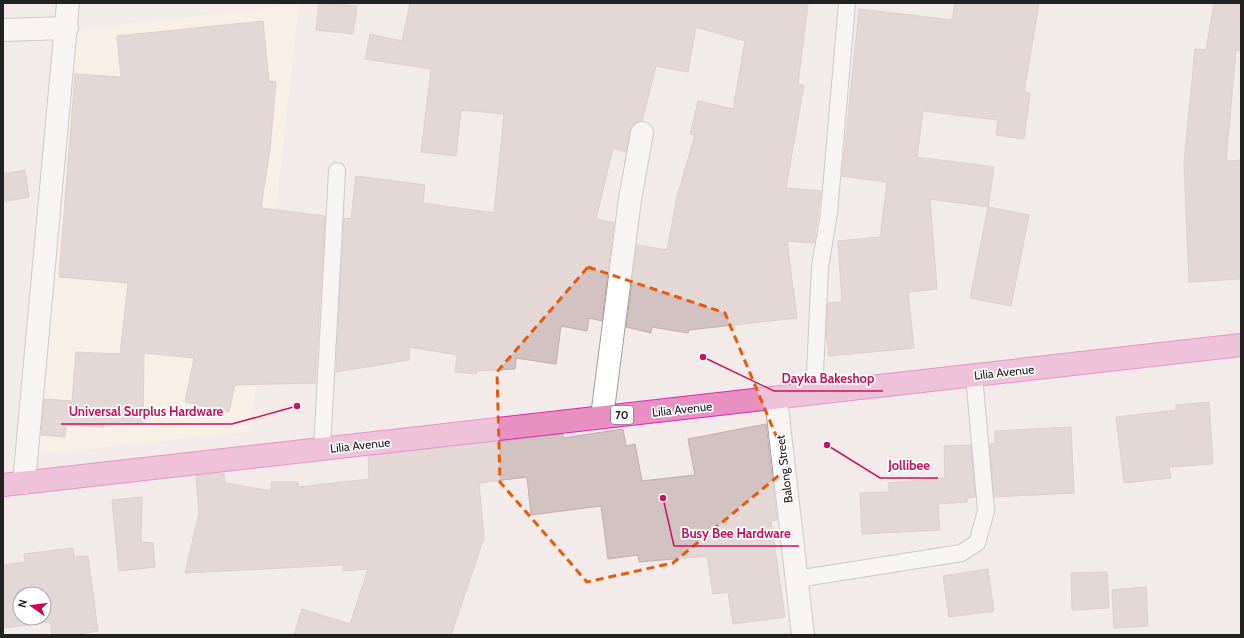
<svg xmlns="http://www.w3.org/2000/svg" width="1244" height="638" font-family="Cabin,sans-serif">
<style>
.education{fill:#fff5e5}
.building{fill:#d2c2c2;stroke:#c4acaa;fill-rule:evenodd}
.lines{fill:none;stroke-linecap:round;stroke-linejoin:round}
.lane-casing{stroke:#9f9f9f;stroke-width:18}
.street-casing{stroke:#9f9f9f;stroke-width:24}
.highway-casing{stroke:#df27ac;stroke-width:24}
.lane{stroke:#fff;stroke-width:16}
.street{stroke:#fff;stroke-width:22}
.highway{stroke:#e990c3;stroke-width:22}
.marked{fill:none;stroke:#e8590c;stroke-width:3;stroke-dasharray:8 5;stroke-linejoin:round}
.labels{text-anchor:middle;dominant-baseline:central;stroke-width:3.5;stroke-linejoin:round;paint-order:stroke}
.shield{fill:#fff;stroke:#646464;stroke-width:1}
.shield-label{font-size:11px;font-weight:bold;fill:#222}
.street-label{font-size:12px;fill:#222;stroke:#fff}
.leader{fill:none;stroke:#c2185b;stroke-width:1.5}
.callout-dot{fill:#c2185b;stroke:#fff;stroke-width:1.5}
.callout-label{font-size:13px;text-anchor:middle;font-weight:bold;fill:#c2185b;stroke:#fff;stroke-width:3.5;stroke-linejoin:round;paint-order:stroke}
</style>
<rect width="100%" height="100%" fill="#f2ebe9"/>
<path class="education" d="M299,4L251,431L35,455L74,30Z"/>
<g class="building">
<path d="M319,3L357,6L353,34L316,30Z"/>
<path d="M410,3H808L798,84L804,85L786,188L821,191L814,243L787,241L797,318L689,330L688,333L652,327L651,333L626,327L637,245L667,250L677,197L695,135L690,134L698,101L733,109L745,41L696,27L688,72L656,66L642,121L632,125L626,152L613,148L596,219L614,223L602,321L589,318L587,331L561,326L556,364L516,358L515,369L477,371L476,374L455,372L457,355L410,347L409,360L336,372L344,218L351,219L356,176L425,185L423,203L494,213L504,114L461,110L456,156L421,152L431,69L365,59L370,34L402,41Z"/>
<path d="M955,3H1039L1024,92L1030,93L1024,139L996,135L998,120L923,111L917,157L994,167L988,207L930,199L937,289L908,292L914,348L829,356L826,333L828,303L842,302L838,241L880,237L887,182L842,176L859,9L952,20Z"/>
<path d="M1214,3H1241V51L1236,50L1226,161L1241,160V279L1189,282L1184,163L1195,49L1206,50Z"/>
<path d="M263,21L269,81L276,82L270,149L261,208L325,216L315,383L235,385L229,412L185,402L194,358L144,353L143,424L104,423V427L66,425L65,437L41,435L44,399L72,401L76,352L120,354L128,283L59,277L75,74L121,77L117,36Z"/>
<path d="M25,170L29,197L3,202V174Z"/>
<path d="M988,207L1029,215L1011,306L970,298Z"/>
<path d="M1209,402L1213,464L1169,467L1171,478L1124,483L1116,417L1176,410V405Z"/>
<path d="M766,424L777,520L771,521L785,617L733,624L728,592L713,594L707,556L639,562L638,555L608,559L601,506L531,515L527,477L479,483L484,538L451,635H294L302,609L350,624L368,569L343,571V565L185,573L199,513L196,476L224,473L225,483L271,491V482H298V487L369,479L368,456L563,434V438L623,429L626,446L635,444L642,481L695,475L688,439Z"/>
<path d="M1071,427L1074,493L994,497L990,444H995V431Z"/>
<path d="M971,445L975,497L967,498V502L938,504L940,530L862,534L860,493L890,492L888,483L945,478L944,446Z"/>
<path d="M142,497L141,542L153,543L155,567L119,571L112,500Z"/>
<path d="M73,548L74,557L88,556L98,631L71,635H52L50,622L3,628V565L25,562L24,554ZM20,594H44V618H20Z"/>
<path d="M988,569L994,611L949,617L943,576Z"/>
<path d="M1107,572L1109,608L1072,610L1071,573Z"/>
<path d="M1146,587L1148,626L1114,628L1112,590Z"/>
</g>
<g class="lines">
<defs>
<g id="lane">
<path d="M814,394L820,267L829,213L847,3"/>
<path d="M322,449L337,171"/>
<path d="M797,579L961,553L977,543L986,511L974,375"/>
</g>
<g id="street">
<path d="M3,30L67,28"/>
<path d="M776,398L803,635"/>
<path d="M602,417L630,199L642,133"/>
<path d="M24,483L68,3"/>
</g>
<path id="highway" d="M3,485L1241,345"/>
</defs>
<use href="#lane" class="lane-casing"/>
<use href="#street" class="street-casing"/>
<use href="#highway" class="highway-casing"/>
<use href="#lane" class="lane"/>
<use href="#street" class="street"/>
<use href="#highway" class="highway"/>
</g>
<path d="M0 0H1244V638H0ZM588,267L725,313L789,467L673,563L587,582L500,482L497,372Z" fill="#f2ebe9" fill-opacity=".55" fill-rule="evenodd"/>
<path class="marked" d="M588,267L725,313L789,467L673,563L587,582L500,482L497,372Z"/>
<g class="labels">
<rect class="shield" x="611" y="406" width="22" height="18" rx="3"/>
<g class="shield-label">
<text x="622" y="415">70</text>
</g>
<g class="street-label">
<text transform="translate(1004 372) rotate(-6)">Lilia Avenue</text>
<text transform="translate(682 409) rotate(-6)">Lilia Avenue</text>
<text transform="translate(360 445) rotate(-6)">Lilia Avenue</text>
<text transform="translate(784 469) rotate(-97)">Balong Street</text>
</g>
</g>
<path class="leader" d="M703 357L774 391H883M297 406L232 424H61M827 445L880 478H938M663 498L674 546H799"/>
<g class="callout-dot">
<circle cx="703" cy="357" r="4"/>
<circle cx="297" cy="406" r="4"/>
<circle cx="827" cy="445" r="4"/>
<circle cx="663" cy="498" r="4"/>
</g>
<g class="callout-label">
<text x="828" y="383">Dayka Bakeshop</text>
<text x="146" y="416">Universal Surplus Hardware</text>
<text x="909" y="470">Jollibee</text>
<text x="736" y="538">Busy Bee Hardware</text>
</g>
<rect width="1244" height="638" fill="none" stroke="#222222" stroke-width="8"/>
<g transform="translate(32 606) rotate(284)"><circle r="19" fill="#ffffff" stroke="#a7a7a7"/>
<path d="M0-3L7 15L0 10L-7 15Z" fill="#d40051"/>
<text y="-6" font-size="11" font-weight="bold" text-anchor="middle" fill="#222222">N</text>
</g>
</svg>
